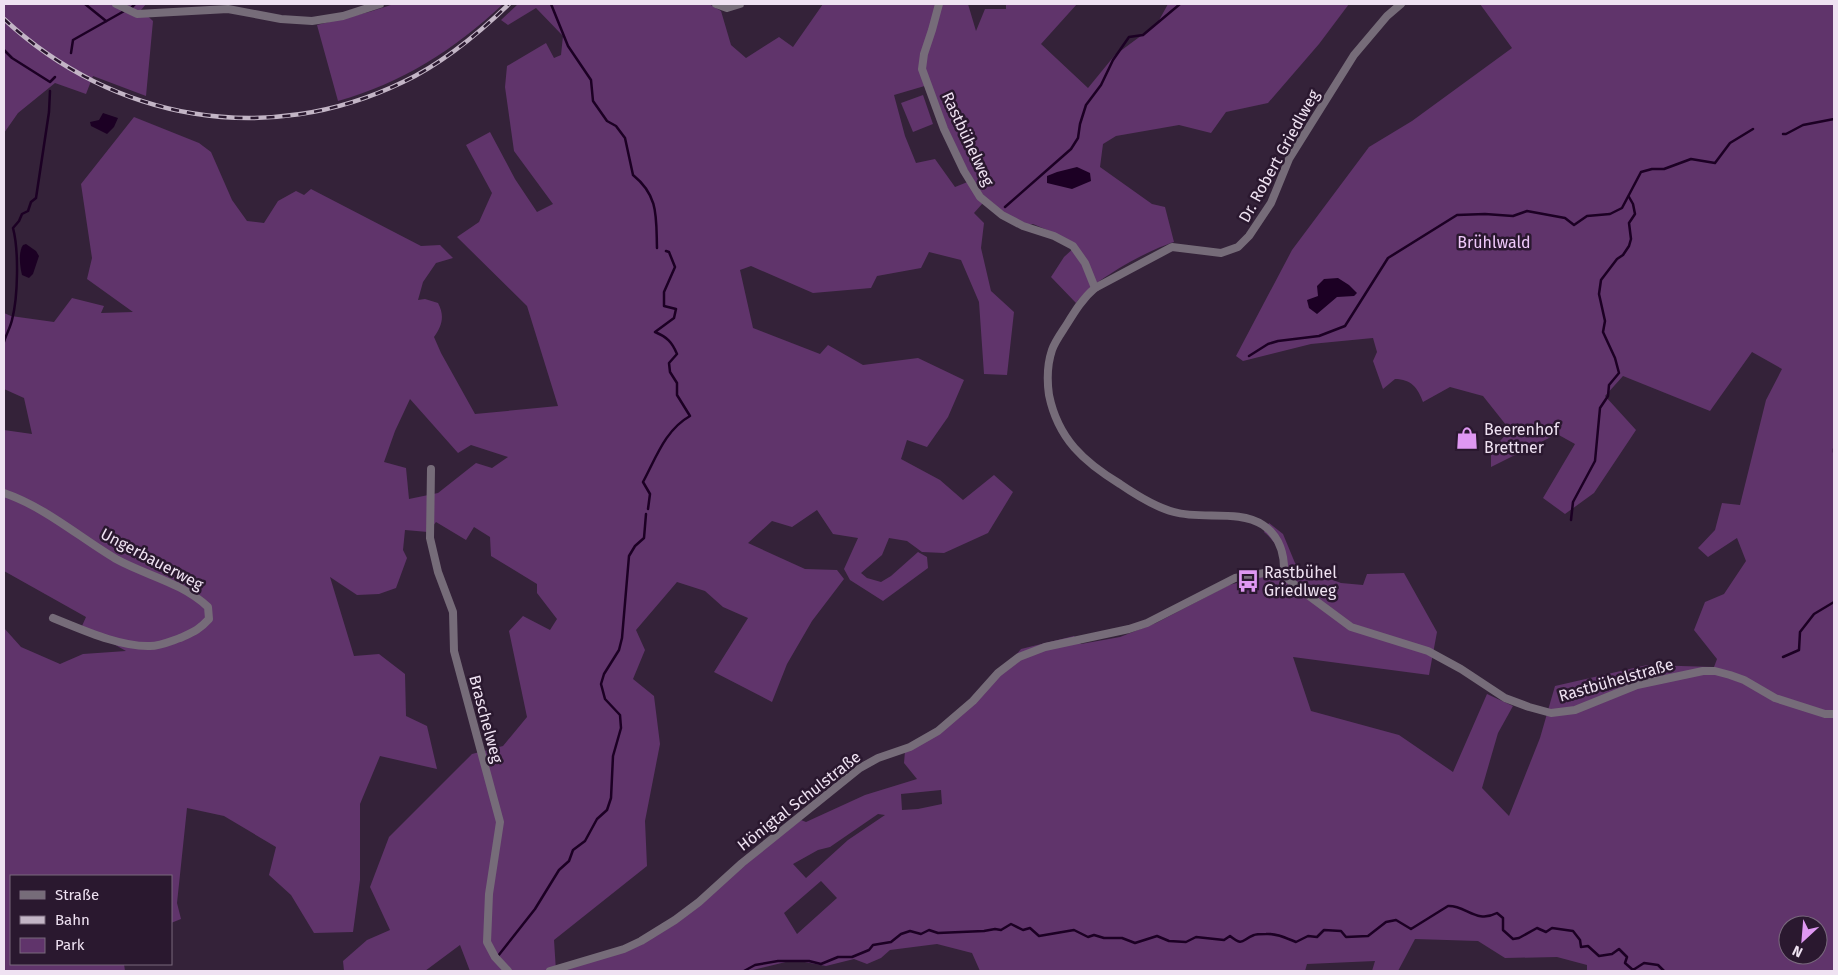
<svg xmlns="http://www.w3.org/2000/svg" width="1838" height="975" font-family="'Fira Sans',sans-serif">
<style>
.green{fill:#60346b;fill-rule:evenodd}
.water{fill:#1c0024}
.lines{fill:none;stroke-linecap:round;stroke-linejoin:round}
.stream{stroke:#1c0024;stroke-width:2.5}
.minor{stroke:#766c79;stroke-width:8}
.rail-casing{stroke:#c3b5c6;stroke-width:4.5}
.rail{stroke:#2a182f;stroke-width:2.5;stroke-dasharray:8;stroke-linecap:butt}
.labels{text-anchor:middle;dominant-baseline:central;stroke-width:5;stroke-linejoin:round;paint-order:stroke}
.street-label{font-size:16px;fill:#efe2f2;stroke:#2a182f}
.park-label{font-size:16px;fill:#efc8fa;stroke:#2a182f}
.poi-label{font-size:16px;fill:#efe2f2;stroke:#2a182f;text-anchor:start}
</style>
<rect width="100%" height="100%" fill="#342239"/>
<g class="green">
<path d="M4,4H146L141,10L153,21L146,96L93,76L86,94L55,83L18,113L4,133Z"/>
<path d="M394,4H503C454,50 402,83 338,101L317,25L369,12Z"/>
<path d="M518,4H709L721,11L731,45L746,58L779,37L793,47L823,4H968L976,31L985,9H1006V4H1077L1041,44L1088,88L1115,55L1157,24L1168,4H1349L1319,44L1268,103L1226,112L1211,133L1179,125L1116,136L1103,144L1100,167L1152,204L1165,207L1174,242C1148,250 1091,281 1076,303L1051,277L1064,257L1076,246L1052,232L1033,224L1023,226L1002,215L993,203L982,204L974,213L984,223L981,248L991,291L1014,312L1007,375L984,374L979,302L961,260L929,252L921,268L877,276L871,288L813,293L751,266L740,270L753,328L820,354L828,345L863,365L918,358L964,380L948,417L927,447L907,440L901,459L940,480L963,500L994,475L1013,492L988,533L944,553L922,552L907,541L889,538L882,555L861,573L867,578L881,582L891,576L918,552L927,557L928,568L883,601L850,580L844,569L858,538L833,534L817,510L792,527L772,521L748,543L805,569L837,570L844,579L812,621L787,664L772,702L714,672L748,618L723,607L705,591L677,582L636,630L645,650L633,679L654,696L660,744L645,821L647,866L554,940L556,971H470L460,945L425,971H344L343,961L367,940L390,930L370,887L389,837L472,754L503,746L527,717L509,631L523,616L550,630L557,619L537,593V584L491,556L490,537L474,527L466,540L436,522L428,532L405,530L403,550L407,558L396,588L379,594L357,595L330,577L354,656L379,654L405,674L406,716L427,726L437,769L380,756L360,804V880L353,932L314,933L291,895L269,875L276,847L224,816L187,808L177,903L181,919L171,923V876H11V964H124L125,971H4V628L21,647L60,664L83,654L126,651L82,626L86,617L4,571V430L32,434L24,398L4,389V313L11,316L54,322L72,298L104,306L101,313L133,312L87,279L92,258L81,184L134,117L199,143L211,152L232,200L247,221L264,223L278,201L296,191L304,195L311,189L421,246L440,245L453,258L436,263L423,282L418,300L425,299L438,303C445,316 442,326 434,337L441,353L475,414L558,406L527,306L457,237L479,222L492,193L466,145L490,132L515,179L537,212L553,204L514,151L505,87L507,66L546,43L554,58L561,55L563,36L536,8L508,25L501,20ZM928,85L970,181L955,187L935,159L916,163L905,136L894,95ZM410,399L458,453L471,445L508,457L492,468L476,463L438,493L409,499L406,468L384,462L395,431Z"/>
<path d="M1480,4H1834V971H1587V965L1557,957L1505,958L1478,941L1415,939L1398,971H1372L1375,961L1307,964L1305,971H980L972,953L937,944L890,950L881,958L867,964L854,959L826,966L794,960L749,971H561L655,933L801,820L806,822L865,795L917,779L904,763L905,751L980,698L1021,649L1074,636L1081,644L1120,637L1156,623L1229,585L1260,577H1286L1290,576C1285,559 1277,543 1264,532L1269,523L1283,534L1295,563L1308,571L1341,583L1363,585L1367,574L1404,573L1437,632L1429,675L1293,657L1311,711L1399,735L1453,772L1487,694L1513,706L1498,733L1482,788L1509,816L1540,738L1555,686L1647,665L1714,667L1717,659L1694,630L1705,602L1724,594L1746,561L1737,538L1708,557L1698,548L1715,530L1722,503L1740,505L1766,400L1782,369L1752,352L1710,411L1623,376L1605,396L1636,430L1594,493L1565,514L1543,498L1575,444L1557,434L1491,467V451L1510,430L1483,396L1450,387L1423,402C1418,388 1411,379 1395,379L1383,389L1373,361L1377,352L1373,338L1311,344L1243,361L1236,356L1292,250L1369,147L1412,121L1512,48ZM941,790L942,804L918,809L902,810L901,794ZM878,814L885,815L848,840L806,878L793,864L818,850L830,847ZM821,881L837,898L797,934L784,913ZM1788,925H1818V955H1788Z"/>
<path d="M923,95L933,124L913,132L901,103Z"/>
</g>
<g class="water">
<path d="M103,113L118,118L114,127L107,134L91,126L90,122L99,120Z"/>
<path d="M1077,167L1090,173L1091,181L1072,189L1047,183V176L1057,172Z"/>
<path d="M26,244L36,251L39,256L33,274L29,278L22,275C20,267 18,252 23,245Z"/>
<path d="M1338,278L1349,285L1357,293L1354,296L1337,297L1317,314L1309,308L1307,300L1318,296L1317,286L1324,279Z"/>
</g>
<g class="lines">
<g class="stream">
<path d="M85,4L106,21"/>
<path d="M551,4L568,46L591,80L593,101L607,121L616,126L625,138L633,175C659,196 656,217 657,248"/>
<path d="M131,8L135,4"/>
<path d="M4,50L12,58L50,82L55,77"/>
<path d="M71,53L73,40L126,10"/>
<path d="M1783,134H1786L1803,125L1834,119"/>
<path d="M1005,207L1071,149L1078,138L1080,124L1086,105L1101,85L1113,60L1129,37L1143,35L1180,4"/>
<path d="M4,342C6,335 10,328 12,320C18,297 19,251 13,228L19,221L22,214L28,211L31,202L36,198L49,112L50,91"/>
<path d="M1249,356L1268,344L1278,341L1319,336L1345,326L1388,258L1457,215L1485,214L1513,216L1527,211L1565,218L1574,225L1587,216L1610,214L1622,208L1641,172L1652,169H1664L1691,159L1715,163L1730,143L1753,129"/>
<path d="M1834,449V452"/>
<path d="M648,509L650,494L643,482C656,458 665,430 690,416L677,395V383L670,372L669,363L677,354C672,342 667,337 655,332L674,318L676,309L664,306V292L675,267L669,252L666,251"/>
<path d="M1571,520L1573,502L1595,461L1600,408L1608,396L1609,385L1619,373L1615,358L1603,332L1605,321L1599,294L1601,280L1617,259L1623,255L1629,246L1631,239L1629,223L1635,214L1633,204L1629,197"/>
<path d="M1783,657L1799,650L1800,632L1814,614L1834,602"/>
<path d="M498,956L535,909L559,870L569,861L573,850L585,841L597,819L607,810L611,798L613,756L621,728L620,715L605,699L601,684L604,674L619,650L622,638L629,556L635,546L644,538L646,514"/>
<path d="M744,971L755,965L778,961H809L821,964L838,957H852L869,950L873,945L891,942L901,934L910,931L921,934L929,930L938,933L984,931L995,929L1001,930L1011,924L1023,930L1030,928L1039,936L1074,930L1088,937L1094,935L1104,938H1122L1135,943L1157,936L1169,941L1186,942L1196,937L1224,940L1230,936C1244,947 1241,940 1254,935C1256,934 1262,934 1266,934C1276,933 1286,938 1296,942L1308,936L1317,937L1324,930L1341,931L1346,937L1368,936L1386,922L1396,920L1411,929L1448,906C1466,905 1476,924 1497,913L1503,918V930L1513,939L1519,938L1537,928L1546,932L1552,928L1573,931L1580,940L1581,947L1588,946L1599,956L1612,954L1619,949L1627,957L1625,963L1633,970L1644,963L1658,965L1664,971"/>
</g>
<g class="minor">
<path d="M116,4L137,14L228,9L281,19L312,21L343,16L380,4"/>
<path d="M716,4L727,8L740,4"/>
<path d="M939,4L932,30L924,54L922,69L944,129L964,171L980,197L1002,215L1023,226L1054,236L1073,246L1085,263L1095,288"/>
<path d="M431,469L430,538L438,572L453,612L454,651L500,822L489,894L487,942L495,957L508,971"/>
<path d="M4,493C45,507 79,537 116,559C147,576 181,582 208,607L209,619C199,630 193,632 180,638C171,641 160,646 150,646C119,647 81,629 53,618"/>
<path d="M1284,575C1285,556 1280,536 1263,525C1238,509 1202,520 1174,512C1155,507 1136,495 1120,484C1084,462 1058,439 1049,395C1047,381 1047,365 1052,350C1055,341 1062,332 1067,324C1075,311 1083,298 1095,288L1172,247L1221,253L1238,247L1249,236L1271,203L1289,159L1354,55L1387,16L1401,4"/>
<path d="M550,971L624,949L641,941L675,920L699,902L742,863L860,768L878,758L910,747L938,731L973,701L998,673L1019,657L1045,647L1129,629L1147,623L1235,578L1270,572L1284,575L1297,587L1351,627L1428,651L1461,669L1505,698L1529,707L1551,713L1575,710L1637,685L1703,671H1715L1730,675L1744,680L1775,698L1825,714H1834"/>
</g>
<defs>
<path id="rail" d="M4,19C114,121 267,148 403,82C443,63 478,34 509,4"/>
</defs>
<use href="#rail" class="rail-casing"/>
<use href="#rail" class="rail"/>
</g>
<defs>
<symbol id="shop-bare" viewBox="-9 -9 18 18"><path d="M-5-2.5h2.3a2.7 3.5 0 0 1 5.4 0H5L5.5 6h-11ZM-1.5-2.5h3a1.5 2.3 0 0 0-3 0Z" fill="#df98f2" stroke="#2a182f" stroke-width="2.5" paint-order="stroke"/></symbol>
<symbol id="bus-bare" viewBox="-9 -9 18 18"><path d="M-5-6H5V4H4V6H2V4H-2V6H-4V4H-5ZM-3.5-4V0h7V-4ZM-3.5 1.2v1.5H-2V1.2ZM2 1.2v1.5H3.5V1.2Z" fill="#df98f2" stroke="#2a182f" stroke-width="2.5" paint-order="stroke"/></symbol>
</defs>
<g fill-rule="evenodd">
<use href="#shop-bare" x="1451" y="422" width="32" height="32"/>
<use href="#bus-bare" x="1232" y="565" width="32" height="32"/>
</g>
<g class="labels">
<g class="street-label">
<text transform="translate(968 139) rotate(65)">Rastbühelweg</text>
<text transform="translate(1279 156) rotate(-61)">Dr. Robert Griedlweg</text>
<text transform="translate(152 559) rotate(28)">Ungerbauerweg</text>
<text transform="translate(1616 680) rotate(-16)">Rastbühelstraße</text>
<text transform="translate(486 719) rotate(75)">Braschelweg</text>
<text transform="translate(799 801) rotate(-38)">Hönigtal Schulstraße</text>
</g>
<g class="park-label">
<text x="1494" y="242">Brühlwald</text>
</g>
<g class="poi-label">
<text x="1484" y="429">Beerenhof<tspan x="1484" dy="18">Brettner</tspan></text>
<text x="1264" y="572">Rastbühel<tspan x="1264" dy="18">Griedlweg</tspan></text>
</g>
</g>
<rect width="1838" height="975" fill="none" stroke="#efe2f2" stroke-width="10"/>
<rect x="10" y="875" width="162" height="90" fill="#2a182f" stroke="#79697d"/>
<rect x="20" y="891" width="25" height="8" fill="#766c79" stroke="#79697d"/>
<text x="55" y="900" font-size="15" fill="#efe2f2">Straße</text>
<rect x="20" y="916" width="25" height="8" fill="#c3b5c6" stroke="#79697d"/>
<text x="55" y="925" font-size="15" fill="#efe2f2">Bahn</text>
<rect x="20" y="938" width="25" height="15" fill="#60346b" stroke="#79697d"/>
<text x="55" y="950" font-size="15" fill="#efe2f2">Park</text>
<g transform="translate(1803 940) rotate(206)"><circle r="24" fill="#2a182f" stroke="#79697d"/>
<path d="M0-4L9 19L0 12L-9 19Z" fill="#df98f2"/>
<text y="-8" font-size="14" font-weight="bold" text-anchor="middle" fill="#efe2f2">N</text>
</g>
</svg>
